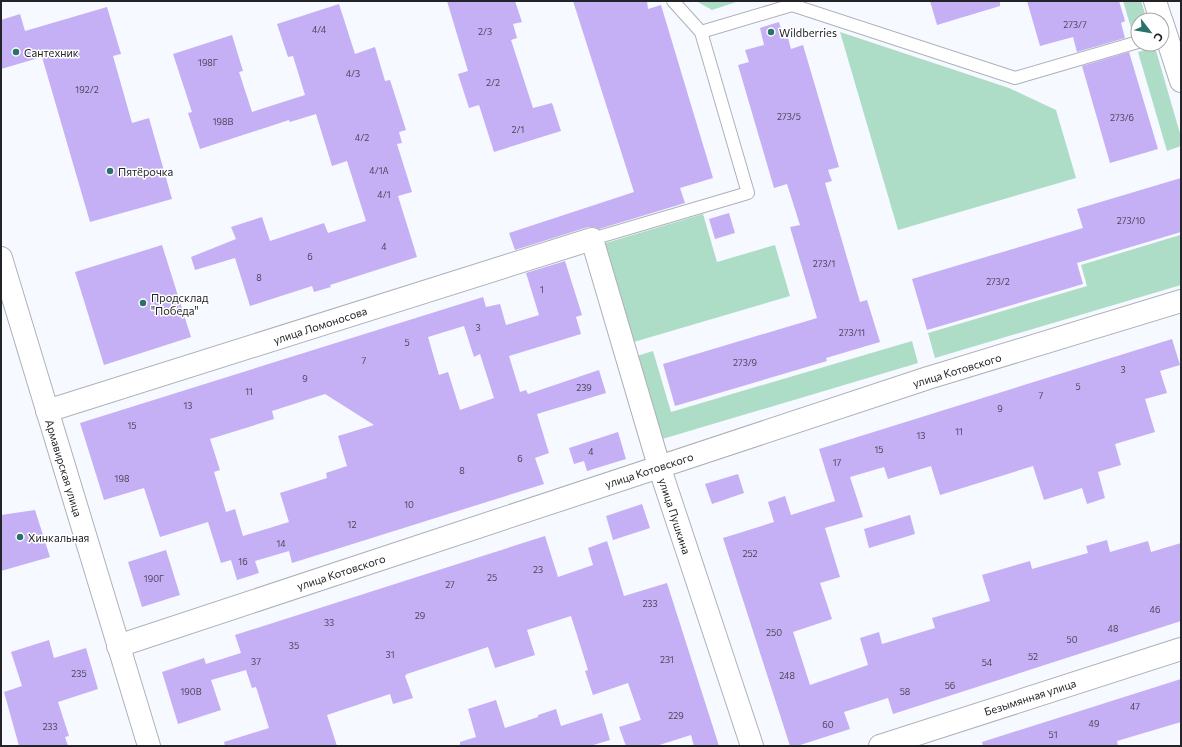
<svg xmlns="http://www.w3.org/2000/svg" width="1182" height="747" font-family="Commissioner,sans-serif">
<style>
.green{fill:#adddc6}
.building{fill:#c5b0f5;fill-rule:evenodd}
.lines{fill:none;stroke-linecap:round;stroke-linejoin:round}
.service-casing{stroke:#aeb2b8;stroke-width:14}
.minor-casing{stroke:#aeb2b8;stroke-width:24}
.tertiary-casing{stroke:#aeb2b8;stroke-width:24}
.service{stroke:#fff;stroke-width:12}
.minor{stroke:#fff;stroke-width:22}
.tertiary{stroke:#fff;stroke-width:22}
.poi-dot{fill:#297169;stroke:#fff;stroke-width:1.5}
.labels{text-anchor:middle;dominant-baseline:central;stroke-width:3;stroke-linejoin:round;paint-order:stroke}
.number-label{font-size:9px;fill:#4c475a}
.poi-label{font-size:11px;fill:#232427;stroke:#fff;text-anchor:start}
.street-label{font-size:11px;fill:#232427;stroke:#fff}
</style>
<rect width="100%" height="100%" fill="#f6f9ff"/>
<g class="green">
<path d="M696,1H739L712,10Z"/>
<path d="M1123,1H1141L1147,20H1138V30L1132,31Z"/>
<path d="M840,32L1009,88L1056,110L1076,178L898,230Z"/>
<path d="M1155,47L1181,137V146L1167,151L1138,52Z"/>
<path d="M703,214L717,262L775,245L790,296L627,344L599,245Z"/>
<path d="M1180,235L1181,285L935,358L928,333L1087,286L1081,265Z"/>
<path d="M912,341L918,363L659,440L634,357L653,351L671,412Z"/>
</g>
<g class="building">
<path d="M447,1H515L522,22L513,24L517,38L511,40L533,108L552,103L561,131L494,152L479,105L469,108L458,74L468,71Z"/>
<path d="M573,1H647L648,9L661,5L713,178L680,188L685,203L599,229L594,227H588L515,250L509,233L634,192Z"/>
<path d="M930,1H1000V6L937,25Z"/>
<path d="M1027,1H1119L1125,21L1121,23L1125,38L1077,52L1073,37L1040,46Z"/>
<path d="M339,4L355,54L375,47L385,81L390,80L406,130L399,132L402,143L397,144L412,192L398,196L417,257L330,285L331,287L314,292L312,286L250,306L235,258L195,270L191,257L236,239L231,227L262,217L270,241L324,223L328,233L366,221L347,161L332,166L316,114L290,122L289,120L200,149L188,113L192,112L173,54L232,35L243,71L239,72L252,112L305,95L293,56L288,57L277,24Z"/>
<path d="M107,7L121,54L113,56L132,123L149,118L172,199L90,222L42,57L1,69V20L20,14L25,31Z"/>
<path d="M779,22L784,39L788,38L791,49L803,45L839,167L828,170L832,181L825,183L860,302L867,300L880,342L826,358L827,361L675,406L663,364L817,318L790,227L800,225L787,184L774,188L738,65L749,62L745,50L764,45L760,28Z"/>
<path d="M1129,52L1158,149L1110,163L1082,66Z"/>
<path d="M1181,178V232L1077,263L1083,284L927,330L912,279L1083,228L1077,209Z"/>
<path d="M729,213L735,233L715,239L709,219Z"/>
<path d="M162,245L191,337L104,365L75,272Z"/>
<path d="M565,261L582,315L576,317L581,334L509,356L520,392L526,390L528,394L599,370L606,393L537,414L549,453L535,458L544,484L292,563L289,551L255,561L259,573L237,580L231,560L221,563L208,522L160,537L144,488L104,500L80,423L483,297L486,307L500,304L506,325L539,315L526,273ZM464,326L474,357L480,354L494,398L460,410L448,372L439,375L428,337ZM325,394L374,425L338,436L347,466L326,473L327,478L280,493L289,522L243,536L235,509L226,512L214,472L220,470L210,439L274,419L272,411Z"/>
<path d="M1172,339L1180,365L1160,371L1167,393L1145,399L1155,432L1115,444L1121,465L1098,472L1105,498L1087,504L1082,488L1044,500L1033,466L940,495L931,466L888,479L884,467L850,477L863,517L825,528L840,577L820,583L832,619L793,632L810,685L868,665L860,638L879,632L882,644L935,628L932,618L990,601L982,575L1030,561L1032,569L1088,553L1086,546L1107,540L1110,552L1148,541L1151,552L1181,543V621L893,714L888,698L844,712L850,729L797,746H790L723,538L774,522L768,502L785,496L791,515L835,501L819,449Z"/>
<path d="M618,432L626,459L587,471L584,461L574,464L569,448Z"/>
<path d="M738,474L744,493L712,504L705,484Z"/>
<path d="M642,504L650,528L613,540L606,516Z"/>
<path d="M35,510L50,557L1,571V515Z"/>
<path d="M910,515L915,534L869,548L864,529Z"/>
<path d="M545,536L558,577L593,565L588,548L607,541L624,596L667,583L719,746H694L691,735L656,746H626L619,727L641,720L628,683L593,695L585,671L588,670L571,616L527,630L535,655L495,668L488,647L407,674L405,676L413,698L393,704L390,694L327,715L337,746H225L224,742L269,728L256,687L252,688L246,670L211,680L221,710L178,724L162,672L204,658L206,664L241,653L235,635Z"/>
<path d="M166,550L180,595L142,607L128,562Z"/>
<path d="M49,640L54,658L86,648L98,689L58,702L69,736L65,737L68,746H19L4,692L22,686L11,652Z"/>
<path d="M1181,679V722L1117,741L1118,746H983L982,742Z"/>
<path d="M496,700L505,728L538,717V715L556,709L561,726L602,713L610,740L590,746H460V742L476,737L468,709Z"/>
</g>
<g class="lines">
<defs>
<g id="service">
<path d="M701,32L792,5L1015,78L1138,42"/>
<path d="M592,239L748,193L701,32L673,1"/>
</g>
<g id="minor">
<path d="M1155,1L1161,20"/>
<path d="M1162,22L1181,81"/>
<path d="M47,411L592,239L659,466L752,746"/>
<path d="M118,646L928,378L1181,301"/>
<path d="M880,746L1181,649"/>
</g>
<path id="tertiary" d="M1,258L149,746"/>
</defs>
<use href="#service" class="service-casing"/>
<use href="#minor" class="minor-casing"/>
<use href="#tertiary" class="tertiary-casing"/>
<use href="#service" class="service"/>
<use href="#minor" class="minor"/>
<use href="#tertiary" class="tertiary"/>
</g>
<g class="poi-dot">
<circle cx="771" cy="32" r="4"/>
<circle cx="16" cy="52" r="4"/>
<circle cx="110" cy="171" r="4"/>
<circle cx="143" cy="303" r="4"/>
<circle cx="20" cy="537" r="4"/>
</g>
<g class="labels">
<g class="number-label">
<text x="1075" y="24">273/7</text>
<text x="319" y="29">4/4</text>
<text x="485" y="31">2/3</text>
<text x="208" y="62">198Г</text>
<text x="353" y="73">4/3</text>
<text x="493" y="82">2/2</text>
<text x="87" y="89">192/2</text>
<text x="789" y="116">273/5</text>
<text x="1122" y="117">273/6</text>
<text x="223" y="121">198В</text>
<text x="518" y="129">2/1</text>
<text x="362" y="137">4/2</text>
<text x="379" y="170">4/1А</text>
<text x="384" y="194">4/1</text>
<text x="1131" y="220">273/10</text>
<text x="384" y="246">4</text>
<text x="310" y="256">6</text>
<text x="824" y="263">273/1</text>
<text x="259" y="277">8</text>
<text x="998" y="281">273/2</text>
<text x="542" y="289">1</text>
<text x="478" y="327">3</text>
<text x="852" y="332">273/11</text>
<text x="407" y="342">5</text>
<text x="364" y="360">7</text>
<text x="745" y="362">273/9</text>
<text x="1123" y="369">3</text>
<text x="305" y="378">9</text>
<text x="1078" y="386">5</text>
<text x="584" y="387">239</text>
<text x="249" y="391">11</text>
<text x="1041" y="395">7</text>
<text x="188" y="405">13</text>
<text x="1000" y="408">9</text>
<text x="132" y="425">15</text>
<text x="959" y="431">11</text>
<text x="921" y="435">13</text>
<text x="879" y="449">15</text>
<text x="591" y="451">4</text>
<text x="520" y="458">6</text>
<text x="837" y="462">17</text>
<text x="462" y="470">8</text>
<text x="122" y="478">198</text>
<text x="409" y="504">10</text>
<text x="352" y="524">12</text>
<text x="281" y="543">14</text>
<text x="750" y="553">252</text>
<text x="243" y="561">16</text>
<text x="538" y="569">23</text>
<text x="492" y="577">25</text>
<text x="154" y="578">190Г</text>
<text x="450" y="584">27</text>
<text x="650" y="603">233</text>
<text x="1155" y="609">46</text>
<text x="420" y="615">29</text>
<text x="329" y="622">33</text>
<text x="1113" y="628">48</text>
<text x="774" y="632">250</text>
<text x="1072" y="639">50</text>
<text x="294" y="645">35</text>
<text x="390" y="654">31</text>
<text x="1033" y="656">52</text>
<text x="667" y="659">231</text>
<text x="256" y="661">37</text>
<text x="987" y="662">54</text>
<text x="79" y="673">235</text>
<text x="787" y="675">248</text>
<text x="950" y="685">56</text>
<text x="191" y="691">190В</text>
<text x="905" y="691">58</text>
<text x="1135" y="706">47</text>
<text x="676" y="715">229</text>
<text x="1094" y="723">49</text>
<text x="828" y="724">60</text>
<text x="50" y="726">233</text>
<text x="1053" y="734">51</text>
</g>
<g class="poi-label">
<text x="779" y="32">Wildberries</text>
<text x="24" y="52">Сантехник</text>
<text x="118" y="171">Пятёрочка</text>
<text x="151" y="297">Продсклад<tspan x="151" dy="13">"Победа"</tspan></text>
<text x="28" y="537">Хинкальная</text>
</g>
<g class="street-label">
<text transform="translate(320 325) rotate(-18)">улица Ломоносова</text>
<text transform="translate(957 370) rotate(-17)">улица Котовского</text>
<text transform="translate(64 468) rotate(73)">Армавирская улица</text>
<text transform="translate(649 470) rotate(-18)">улица Котовского</text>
<text transform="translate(675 516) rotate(72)">улица Пушкина</text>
<text transform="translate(341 572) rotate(-18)">улица Котовского</text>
<text transform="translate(1030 697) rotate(-18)">Безымянная улица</text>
</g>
</g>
<rect width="1182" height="747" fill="none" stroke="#232427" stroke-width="4"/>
<g transform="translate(1150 32) rotate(121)"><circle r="19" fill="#ffffff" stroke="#a7a7a9"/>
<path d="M0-3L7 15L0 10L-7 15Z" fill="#297169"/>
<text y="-6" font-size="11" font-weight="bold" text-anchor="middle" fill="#232427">С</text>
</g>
</svg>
